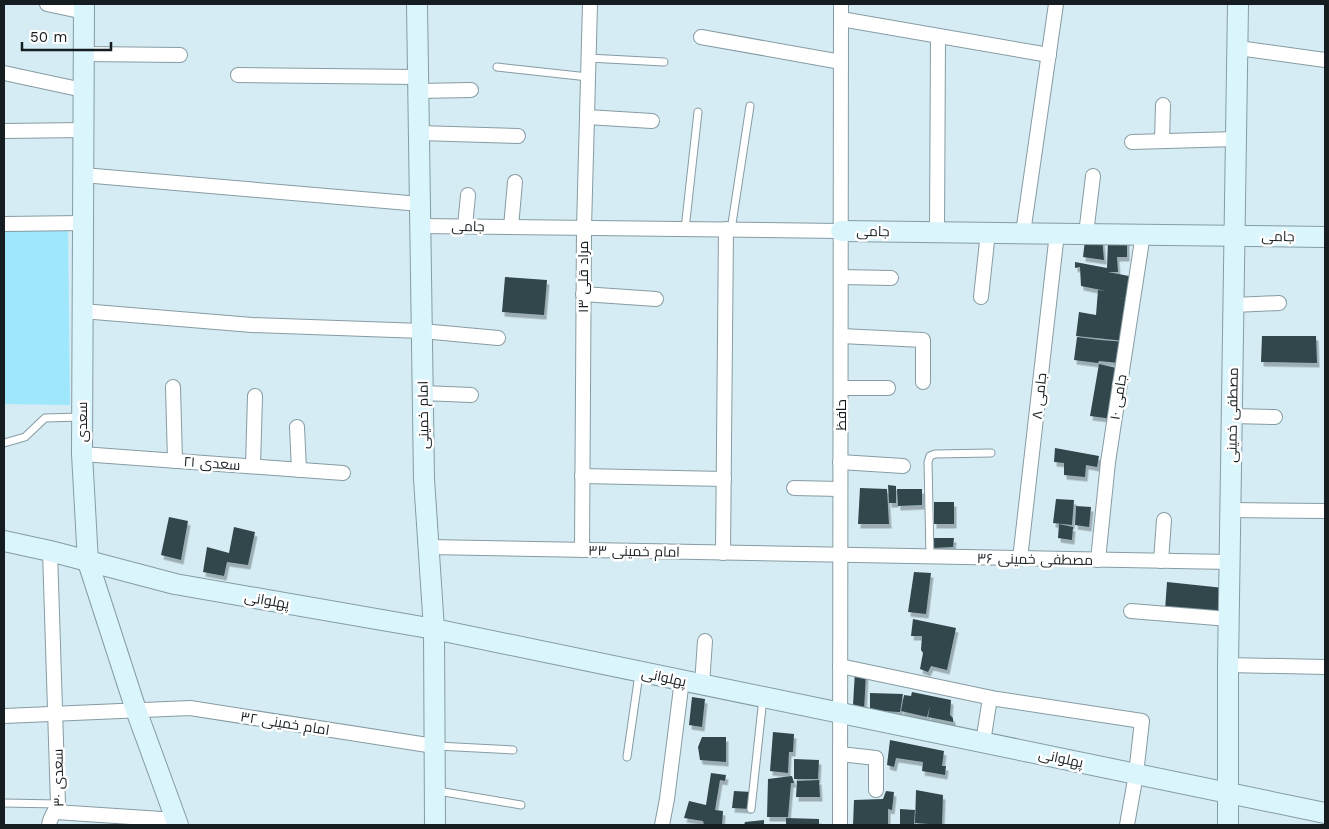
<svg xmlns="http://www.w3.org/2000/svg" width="1329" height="829" font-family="'Work Sans',Cairo,sans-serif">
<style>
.green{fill:#9fe7fd}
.building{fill:#32464c;filter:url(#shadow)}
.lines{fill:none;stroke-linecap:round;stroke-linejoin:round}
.lane-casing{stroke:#869ca3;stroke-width:9}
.street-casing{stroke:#869ca3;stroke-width:16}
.secondary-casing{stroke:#869ca3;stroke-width:22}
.lane{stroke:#fff;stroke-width:7}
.street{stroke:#fff;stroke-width:14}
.secondary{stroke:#dbf5fd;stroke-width:20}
.labels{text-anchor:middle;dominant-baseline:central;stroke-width:5;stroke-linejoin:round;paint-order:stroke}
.street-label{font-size:14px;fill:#151d20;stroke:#fff}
</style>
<defs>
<filter id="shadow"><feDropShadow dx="2.5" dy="4.5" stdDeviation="0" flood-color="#0004"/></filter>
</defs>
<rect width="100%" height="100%" fill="#d5ecf4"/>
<path class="green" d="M68,228L70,405L4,404V229Z"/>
<g class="building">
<path d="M1102,238L1104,260L1083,257L1085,240Z"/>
<path d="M1108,240H1127V257H1117L1118,272H1108L1134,277L1131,299L1118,298L1128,299L1125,341L1076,336L1079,312L1096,315L1098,290L1106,291L1081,286L1080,267L1075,268V262L1107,268Z"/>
<path d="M505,277L547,280L544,315L502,312Z"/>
<path d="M1262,336H1316L1317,363L1261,362Z"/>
<path d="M1077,337L1100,340L1126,342L1119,363L1099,361L1098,363L1074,360Z"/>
<path d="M1099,364L1121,369L1113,419L1090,416Z"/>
<path d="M1055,448L1099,456L1097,467L1086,465L1085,477L1064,475V463L1054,462Z"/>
<path d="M888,485L896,486V503H889Z"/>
<path d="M860,488L887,489L889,524H858Z"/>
<path d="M897,489H922V505L898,506Z"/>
<path d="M1056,499L1074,500L1072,525L1053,523Z"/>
<rect x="934" y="502" width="20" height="22"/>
<path d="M1076,506L1091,507L1089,527L1075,525Z"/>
<path d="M169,517L188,521L181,560L161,555Z"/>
<path d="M1059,524L1073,527L1072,540L1058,538Z"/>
<path d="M234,527L255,532L248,565L227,562L224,576L203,572L207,547L229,553Z"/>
<path d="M932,538H954L953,547L933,548Z"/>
<path d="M914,572L931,573L926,614L908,612Z"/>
<path d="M1167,582L1224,588L1223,617L1165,610Z"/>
<path d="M913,619L956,628L947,670L931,666L928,672L920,669L923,653L921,650L922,636H911Z"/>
<path d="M855,671L866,673L864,710H859L853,705Z"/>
<path d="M912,692L951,700L950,715L953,718V722L928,717L930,706L927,717L901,711L904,695L911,696Z"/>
<path d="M870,693L903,694L900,712L878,711L870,713Z"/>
<path d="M692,697L705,699L702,727L689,725Z"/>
<path d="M773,732L794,734L793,752H789L788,773L770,771Z"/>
<path d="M702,737H726V762L700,760L698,747Z"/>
<path d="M890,740L944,751L942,766H946L945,775L922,771L923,762L896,758L894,767L887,765Z"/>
<path d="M794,759L819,760L818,779H794Z"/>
<path d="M711,773L726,775L725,781L720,780L715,810L723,811L722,825H704L703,821L684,818L689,801L706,805Z"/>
<path d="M792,776L794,783H791L788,817H767L768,779Z"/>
<path d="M819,780L820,797H796L797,781Z"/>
<path d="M916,790L943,795L942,825L915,823Z"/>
<path d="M734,791L752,792L750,809L732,808Z"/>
<path d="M886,791L894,792L892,810L888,809V825H853L854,800L883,799Z"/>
<path d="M900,809L915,810L914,825H900Z"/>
<path d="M786,818L819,819V825H786Z"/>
<path d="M764,820V825H744L745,822Z"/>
</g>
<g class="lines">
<defs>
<g id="lane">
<path d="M588,58L664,62"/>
<path d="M497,67L588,77"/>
<path d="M685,229L698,112"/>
<path d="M731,230L750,106"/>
<path d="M4,443L25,437L45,418L81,417"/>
<path d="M930,557L928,462L930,456L935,454L991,453"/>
<path d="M437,746L513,750"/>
<path d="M627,757L639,674"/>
<path d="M438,791L521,805"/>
<path d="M4,803L58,804"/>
<path d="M751,809L763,698"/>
</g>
<g id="street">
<path d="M47,4L84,12"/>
<path d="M841,19L1049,55"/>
<path d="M701,37L841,62"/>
<path d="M1238,48L1325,60"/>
<path d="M84,54L180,55"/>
<path d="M4,73L83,90"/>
<path d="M238,75L418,77"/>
<path d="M418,91L471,90"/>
<path d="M587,117L652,121"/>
<path d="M4,131L83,130"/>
<path d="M419,133L518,136"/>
<path d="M1162,141L1163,105"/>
<path d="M1132,142L1236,139"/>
<path d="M83,175L420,204"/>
<path d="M4,224L83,223"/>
<path d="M420,226L841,231"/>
<path d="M465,226L468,195"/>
<path d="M511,227L515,182"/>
<path d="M937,232L938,36"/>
<path d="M1023,233L1056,4"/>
<path d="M1086,234L1093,176"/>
<path d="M841,277L891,278"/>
<path d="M583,294L656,299"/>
<path d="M981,297L988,232"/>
<path d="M1234,305L1279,303"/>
<path d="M82,311L252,325L422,331L498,338"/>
<path d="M841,336L923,340V382"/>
<path d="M173,387L175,461"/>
<path d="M841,388H888"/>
<path d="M423,393L471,395"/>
<path d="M1232,416L1275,417"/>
<path d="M297,427L299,470"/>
<path d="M82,454L343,473"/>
<path d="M840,462L903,466"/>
<path d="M253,466L255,396"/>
<path d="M582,476L724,479"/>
<path d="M794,488L840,489"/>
<path d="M1231,510L1325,511"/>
<path d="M429,547L1230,562"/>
<path d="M582,550L584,228L590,4"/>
<path d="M723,553L726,229"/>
<path d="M1020,559L1057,233"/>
<path d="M1098,560L1108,462L1143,234"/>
<path d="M1161,561L1164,520"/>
<path d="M1131,611L1229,619"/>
<path d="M1228,665L1325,667"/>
<path d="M840,666L997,699L1142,721L1136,774L1127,825"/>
<path d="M702,684L705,641"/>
<path d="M4,716L190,708L434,746"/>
<path d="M983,742L990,698"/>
<path d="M840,754L876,758V790"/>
<path d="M55,812L177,820"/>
<path d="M49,825C50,817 55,812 58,804L50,551"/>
<path d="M662,825L667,799L682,680"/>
<path d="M840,825L841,4"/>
</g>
<g id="secondary">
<path d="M84,4L82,454L88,562L136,710L178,825"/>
<path d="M417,4L424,479L434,629L435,825"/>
<path d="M841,231L1325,237"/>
<path d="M4,541L50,551L175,584L434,629L1325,813"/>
<path d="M1228,825V665L1238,4"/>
</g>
</defs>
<use href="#lane" class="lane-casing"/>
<use href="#street" class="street-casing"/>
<use href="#secondary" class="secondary-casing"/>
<use href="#lane" class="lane"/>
<use href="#street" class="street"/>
<use href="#secondary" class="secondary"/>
</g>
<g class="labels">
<g class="street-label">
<text transform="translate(468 226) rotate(1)">جامی</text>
<text transform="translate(873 231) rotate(1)">جامی</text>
<text transform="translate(1278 236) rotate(1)">جامی</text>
<text transform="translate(583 277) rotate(-90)">مراد قلی ۱۳</text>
<text transform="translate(1039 396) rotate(-84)">جامی ۸</text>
<text transform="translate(1118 397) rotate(-81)">جامی ۱۰</text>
<text transform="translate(423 415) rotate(-91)">امام خمینی</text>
<text transform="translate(841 415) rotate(-90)">حافظ</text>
<text transform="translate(1232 415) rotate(-89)">مصطفی خمینی</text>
<text transform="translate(82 422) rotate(-90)">سعدی</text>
<text transform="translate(212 463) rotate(4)">سعدی ۲۱</text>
<text transform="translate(634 551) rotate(1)">امام خمینی ۳۳</text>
<text transform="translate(1035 559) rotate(1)">مصطفی خمینی ۳۶</text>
<text transform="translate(267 600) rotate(10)">پهلوانی</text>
<text transform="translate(664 677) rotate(12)">پهلوانی</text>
<text transform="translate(285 723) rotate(9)">امام خمینی ۳۲</text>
<text transform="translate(1061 758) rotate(12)">پهلوانی</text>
<text transform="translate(58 778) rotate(-91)">سعدی ۳۰</text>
</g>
</g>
<rect width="1329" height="829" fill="none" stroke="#151d20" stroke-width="10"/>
<path d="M22 42v8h89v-8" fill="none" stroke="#151d20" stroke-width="2.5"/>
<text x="30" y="42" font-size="15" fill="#151d20" stroke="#ffffff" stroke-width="4" paint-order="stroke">50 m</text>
</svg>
